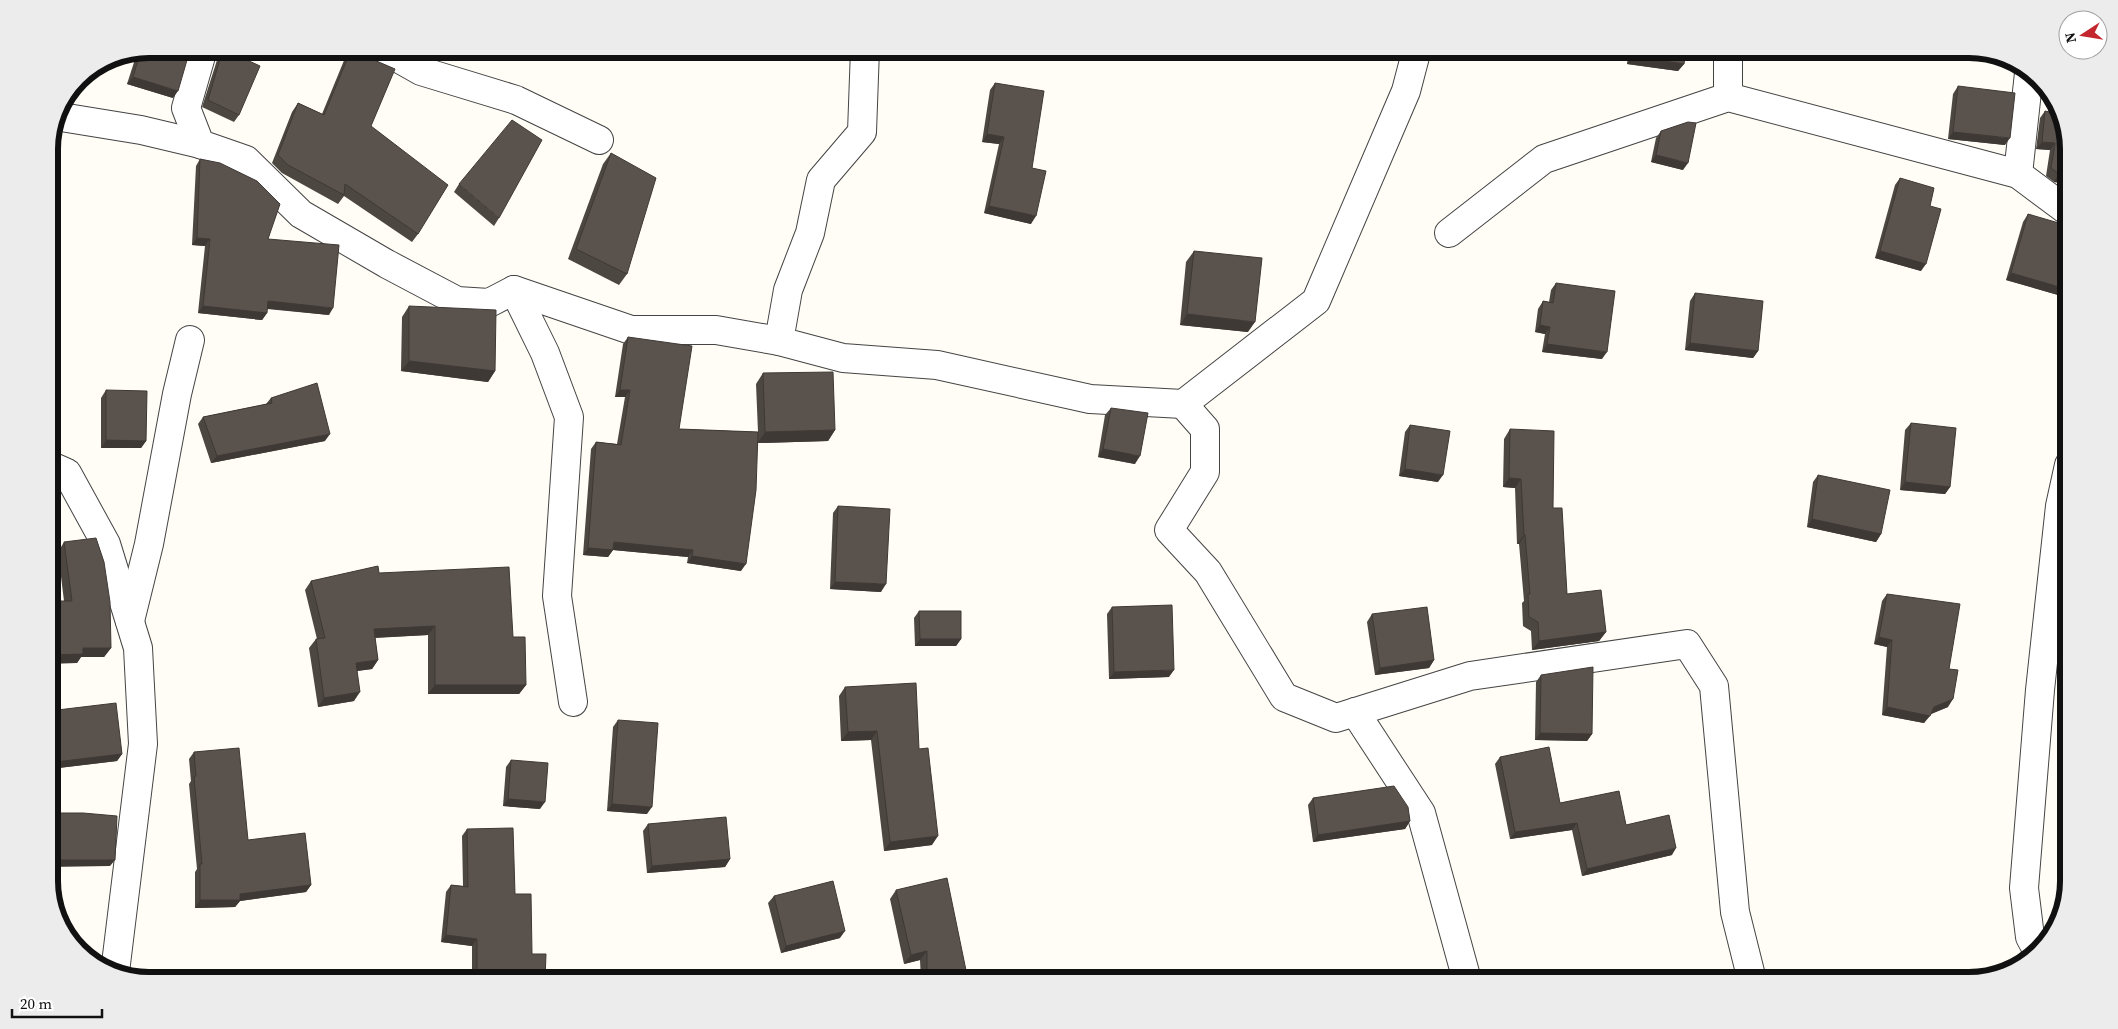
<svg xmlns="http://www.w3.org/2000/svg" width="2118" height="1029" font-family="'Source Serif 4',serif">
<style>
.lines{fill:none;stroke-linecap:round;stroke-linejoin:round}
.minor-casing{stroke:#444;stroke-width:30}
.minor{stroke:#fff;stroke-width:28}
.wall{fill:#4d4742}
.shaded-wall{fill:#3f3936}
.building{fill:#5a524d;stroke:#3f3936}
.rim{fill:none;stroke:#111;stroke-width:6}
</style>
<rect width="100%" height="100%" fill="#fffdf5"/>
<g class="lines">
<defs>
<g id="minor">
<path d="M203,49L186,108L200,144L246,160L301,214L387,264L457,301L489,303L514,290"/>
<path d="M382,49L421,71L516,100L599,140"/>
<path d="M865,49L862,132L821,180L810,233L788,290L779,341L843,358L937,365L1090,399L1183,404L1316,301L1406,91L1417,49"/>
<path d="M1728,97V49"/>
<path d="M56,112L61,117L141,130L200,144"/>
<path d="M2018,174L2029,73"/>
<path d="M1449,233L1544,159L1728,97L2018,174L2069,212"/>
<path d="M1183,404L1205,429V472L1169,530L1208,572L1284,697L1336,718L1470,676L1687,644L1714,686L1735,912L1752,980"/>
<path d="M49,465L67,473L106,544L138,648L143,744L115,972"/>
<path d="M130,621L149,544L177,394L190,340"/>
<path d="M573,702L557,596L569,417L545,353L514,290L631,330H716L779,341"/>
<path d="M1355,712L1421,813L1467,980"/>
<path d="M2037,950L2030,937L2024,888L2040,690L2060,506L2069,465"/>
</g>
</defs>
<use href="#minor" class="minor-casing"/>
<use href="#minor" class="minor"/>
</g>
<g class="wall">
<path d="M149,49L173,98L127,84L137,53L139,51Z"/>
<path d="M223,49L239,115L234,122L202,107L218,57Z"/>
<path d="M453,49H470L466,55Z"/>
<path d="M1629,49H1686L1684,64L1678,71L1627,64Z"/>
<path d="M351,50L371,126L418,234L412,242L344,196L338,204L282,173L272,163L292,112L298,103L322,114L345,58Z"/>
<path d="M995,83L1032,168L1031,224L984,213L999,144L982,142L990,90Z"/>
<path d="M1958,86L2005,145L1948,139L1953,94Z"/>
<path d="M2045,111L2069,184L2054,182L2046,176L2050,150L2036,149L2040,118Z"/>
<path d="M1661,131L1683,170L1651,162L1656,138Z"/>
<path d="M611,153L627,274L619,285L568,259L603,164Z"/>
<path d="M200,159L268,239L329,315L267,309V313L262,320L198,313L205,246L192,245L196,166Z"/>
<path d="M1900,178L1930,206L1921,271L1875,258L1895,185Z"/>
<path d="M459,184L499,218L494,226L454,192Z"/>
<path d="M2028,214L2058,295L2006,280L2023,222Z"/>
<path d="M1194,251L1248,332L1180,325L1186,262Z"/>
<path d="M1556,283L1602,359L1542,352L1545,334L1535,332L1538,309L1543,301L1549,302L1551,290Z"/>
<path d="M1695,293L1758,351L1753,358L1685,350L1690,301Z"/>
<path d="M409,306L495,371L488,382L401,371L402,317Z"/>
<path d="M628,337L679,429L758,432L756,384L763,373L835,430L828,441L758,443L741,571L687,563L688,557L613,550L608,557L583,555L591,449L596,442L617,444L625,397H615L623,344Z"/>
<path d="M106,390L146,441L141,448H101V398Z"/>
<path d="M271,398L325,441L211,463L198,424L203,417L266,404Z"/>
<path d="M1111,408L1135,464L1098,457L1105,415Z"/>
<path d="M1911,423L1950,487L1945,494L1900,490L1905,430Z"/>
<path d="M1410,425L1438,482L1399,476L1405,432Z"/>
<path d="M1510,429L1553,508L1567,594L1606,632L1599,641L1532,650L1531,631L1523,626L1522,603L1524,601L1519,544H1517L1515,488L1503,487L1504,439Z"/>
<path d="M1818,475L1881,534L1876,542L1807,527L1813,482Z"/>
<path d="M838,506L881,592L830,589L833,513Z"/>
<path d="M64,542L111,648L104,657H81L77,663L64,601L58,552Z"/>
<path d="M379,573L513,637L526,685L519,694H428V635L375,638L378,660L372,669L357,671L354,701L318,707L309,648L316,639H317L305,590L311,581Z"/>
<path d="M1887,594L1949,669L1948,707L1930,714L1924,723L1882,715L1887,647L1874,644L1882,601Z"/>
<path d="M1112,607L1169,677L1109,679L1107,614Z"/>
<path d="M919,611L961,639L956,646H915L914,618Z"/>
<path d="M1372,614L1434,660L1429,668L1375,675L1367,622Z"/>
<path d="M1541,675L1592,734L1587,741L1535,740L1536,682Z"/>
<path d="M845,687L919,749L932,845L884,851L871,740L841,741L839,696Z"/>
<path d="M49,711L122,754L117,761L50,769L49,761Z"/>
<path d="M618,720L647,814L607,811L613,727Z"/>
<path d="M194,752L248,840L311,885L306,892L240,901L235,907L195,908V872L197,869L189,784L191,781L189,759Z"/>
<path d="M1500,757L1560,803L1626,825L1672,855L1582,876L1572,830L1510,839L1495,764Z"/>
<path d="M511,760L540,809L503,806L506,767Z"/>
<path d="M1313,798L1410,821L1405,829L1313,842L1308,805Z"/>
<path d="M648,824L730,859L725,867L647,873L643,831Z"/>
<path d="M467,829L515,894L532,954L545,980H472V946L441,942L446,892L451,885L463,886L462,836Z"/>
<path d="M896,890L968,980H921L920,960L904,964L890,899Z"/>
<path d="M774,896L840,938L781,953L768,903Z"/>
</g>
<g class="shaded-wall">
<path d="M1632,56L1684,64L1678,71L1627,64Z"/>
<path d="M133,77L178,91L173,98L127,84Z"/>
<path d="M1953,132L2010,138L2005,145L1948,139Z"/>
<path d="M987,134L1004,137L999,144L982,142Z"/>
<path d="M2042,142L2055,143L2050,150L2036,149Z"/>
<path d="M1656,155L1688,163L1683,170L1651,162Z"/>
<path d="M2059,174L2069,176V184L2054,182Z"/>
<path d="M989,206L1036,216L1031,224L984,213Z"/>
<path d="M197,238L210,239L205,246L192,245Z"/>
<path d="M1880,251L1926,264L1921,271L1875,258Z"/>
<path d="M2011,273L2063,288L2058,295L2006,280Z"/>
<path d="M268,301L333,308L329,315L263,308Z"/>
<path d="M203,306L267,313L262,320L198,313Z"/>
<path d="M1187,314L1255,322L1248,332L1180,325Z"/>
<path d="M1540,325L1550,327L1545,334L1535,332Z"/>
<path d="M1690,343L1758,351L1753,358L1685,350Z"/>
<path d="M1547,344L1607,352L1602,359L1542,352Z"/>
<path d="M409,361L495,371L488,382L401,371Z"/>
<path d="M620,390H630L625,397H615Z"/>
<path d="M835,430L828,441L758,443L765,432Z"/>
<path d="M330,434L325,441L211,463L217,456Z"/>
<path d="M106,440L146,441L141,448H101Z"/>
<path d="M1103,449L1140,456L1135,464L1098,457Z"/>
<path d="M1405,469L1443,475L1438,482L1399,476Z"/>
<path d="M1509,478L1521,479L1515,488L1503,487Z"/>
<path d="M1905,482L1950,487L1945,494L1900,490Z"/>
<path d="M1812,519L1881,534L1876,542L1807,527Z"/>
<path d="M1524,535H1525L1519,544H1517Z"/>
<path d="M614,542L693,550L688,557L613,550L608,557L583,555L588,548Z"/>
<path d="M692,556L746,564L741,571L687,563Z"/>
<path d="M835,582L886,584L881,592L830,589Z"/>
<path d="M435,626L428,635L367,638L374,629Z"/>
<path d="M1606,632L1599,641L1532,650L1539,641Z"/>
<path d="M1879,637L1892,640L1887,647L1874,644Z"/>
<path d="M920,639H961L956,646H915Z"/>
<path d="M83,648H111L104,657H81L77,663L49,664V655Z"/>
<path d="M378,660L372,669L349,672L356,663Z"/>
<path d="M1434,660L1429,668L1375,675L1380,668Z"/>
<path d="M1174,670L1169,677L1109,679L1114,672Z"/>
<path d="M435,685H526L519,694H428Z"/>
<path d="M360,692L354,701L318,707L324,698Z"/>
<path d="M1953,699L1948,707L1929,715L1934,707Z"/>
<path d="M1887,707L1930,716L1924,723L1882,715Z"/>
<path d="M877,731L871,740L841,741L848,732Z"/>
<path d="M1540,733L1592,734L1587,741L1535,740Z"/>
<path d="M122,754L117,761L50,769L55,762Z"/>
<path d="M508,799L545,802L540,809L503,806Z"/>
<path d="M612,804L652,807L647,814L607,811Z"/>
<path d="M1410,821L1405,829L1313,842L1318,835Z"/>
<path d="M1577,823L1572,830L1510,839L1515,832Z"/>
<path d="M938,836L932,845L884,851L890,842Z"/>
<path d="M1676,848L1672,855L1582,876L1587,869Z"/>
<path d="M730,859L725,867L647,873L652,866Z"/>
<path d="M49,860H115L110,866L49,867Z"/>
<path d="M311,885L306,892L240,901L235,907L195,908L200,900L240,894Z"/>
<path d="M845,931L840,938L781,953L786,946Z"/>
<path d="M446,935L477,939L472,946L441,942Z"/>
<path d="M927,951L920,960L904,964L911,955Z"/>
</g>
<g class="building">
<path d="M149,49H151L187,60L178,91L133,77L141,50Z"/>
<path d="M223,49L260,66L239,115L208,100Z"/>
<path d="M1633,49H1686L1684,64L1632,56Z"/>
<path d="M351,50L395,69L371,126L448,185L418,234L345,184L344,195L288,165L278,155L298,103L324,115Z"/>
<path d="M995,83L1044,91L1032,168L1046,171L1036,216L989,206L1004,137L987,134Z"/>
<path d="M1958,86L2015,93L2010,138L1953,132Z"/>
<path d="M2045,111L2059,114L2069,143V176L2059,174L2051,168L2055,143L2042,142Z"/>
<path d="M54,120L56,121L52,140H50Z"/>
<path d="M512,120L542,140L499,218L459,184Z"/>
<path d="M1688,122L1696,123L1688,163L1656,155L1661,131Z"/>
<path d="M611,153L656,178L627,274L576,249Z"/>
<path d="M200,159L220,163L257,181L280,204L268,239L339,245L333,308L268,301L267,313L203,306L210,239L197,238Z"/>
<path d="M1900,178L1934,188L1930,206L1941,209L1926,264L1880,251Z"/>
<path d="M2028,214L2069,226V266L2063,288L2011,273Z"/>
<path d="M1194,251L1262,258L1255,322L1187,314Z"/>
<path d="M49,253L50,295H49Z"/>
<path d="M1556,283L1615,291L1607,352L1547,344L1550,327L1540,325L1543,301L1553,303Z"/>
<path d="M1695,293L1763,301L1758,351L1690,343Z"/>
<path d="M409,306L496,310L495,371L409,361Z"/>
<path d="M628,337L692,346L679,429L758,432L756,490L746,564L692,556L693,550L614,542L613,550L588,548L596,442L621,445L630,390H620Z"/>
<path d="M833,372L835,430L765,432L763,373Z"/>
<path d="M317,383L330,434L217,456L203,417L272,403L271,398Z"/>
<path d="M106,390L147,391L146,441L106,440Z"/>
<path d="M1111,408L1148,413L1140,456L1103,449Z"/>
<path d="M1911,423L1956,428L1950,487L1905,482Z"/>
<path d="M1410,425L1450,431L1443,475L1405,469Z"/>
<path d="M1510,429L1554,431L1553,508H1562L1567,594L1601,590L1606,632L1539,641L1538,622L1529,617L1528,594H1530L1525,535H1524L1521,479L1509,478Z"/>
<path d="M1818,475L1890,490L1881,534L1812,519Z"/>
<path d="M838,506L890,509L886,584L835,582Z"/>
<path d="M96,538L104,562L110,602L111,648H83V654L49,655V601H72L64,542Z"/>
<path d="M378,566L379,573L509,567L513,637H525L526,685H435V626L374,629L378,660L356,663L360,692L324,698L316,639L325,638L311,581Z"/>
<path d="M1887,594L1960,604L1949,669L1958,670L1953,699L1934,707L1930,716L1887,707L1892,640L1879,637Z"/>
<path d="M1172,605L1174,670L1114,672L1112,607Z"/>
<path d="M1427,607L1434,660L1380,668L1372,614Z"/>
<path d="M919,611H961V639H920Z"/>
<path d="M1593,667L1592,734L1540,733L1541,675Z"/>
<path d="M916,683L919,749L928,748L938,836L890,842L877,731L848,732L845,687Z"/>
<path d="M116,703L122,754L55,762L49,711Z"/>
<path d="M618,720L658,723L652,807L612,804Z"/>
<path d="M1549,747L1560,803L1619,791L1626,825L1669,815L1676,848L1587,869L1577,823L1515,832L1500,757Z"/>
<path d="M239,748L248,840L305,833L311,885L240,894V900H200V864H202L194,777L196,776L194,752Z"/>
<path d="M511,760L548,763L545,802L508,799Z"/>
<path d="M1394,786L1408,807L1410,821L1318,835L1313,798Z"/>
<path d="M49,813H83L117,816L115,860H49Z"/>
<path d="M726,817L730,859L652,866L648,824Z"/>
<path d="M513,828L515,894H531L532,954H546L545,980H477V939L446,935L451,885L468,887L467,829Z"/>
<path d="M947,878L968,980H927V951L911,955L896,890Z"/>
<path d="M833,881L845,931L786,946L774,896Z"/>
</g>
<path d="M0 0H2118V1029H0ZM149 58H1969A91 91 0 0 1 2060 149V881A91 91 0 0 1 1969 972H149A91 91 0 0 1 58 881V149A91 91 0 0 1 149 58Z" fill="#ececec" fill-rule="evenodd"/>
<path class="rim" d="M149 58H1969A91 91 0 0 1 2060 149V881A91 91 0 0 1 1969 972H149A91 91 0 0 1 58 881V149A91 91 0 0 1 149 58Z"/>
<g transform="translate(2083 35) rotate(258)"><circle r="24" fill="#ffffff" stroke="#a0a0a0"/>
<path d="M0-4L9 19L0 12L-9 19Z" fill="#c4262e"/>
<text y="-8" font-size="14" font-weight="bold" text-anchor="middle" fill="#111111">N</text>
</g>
<path d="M12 1009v8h90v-8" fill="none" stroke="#111111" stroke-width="2.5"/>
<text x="20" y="1009" font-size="15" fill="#111111" stroke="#ffffff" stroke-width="4" paint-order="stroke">20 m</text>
</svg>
